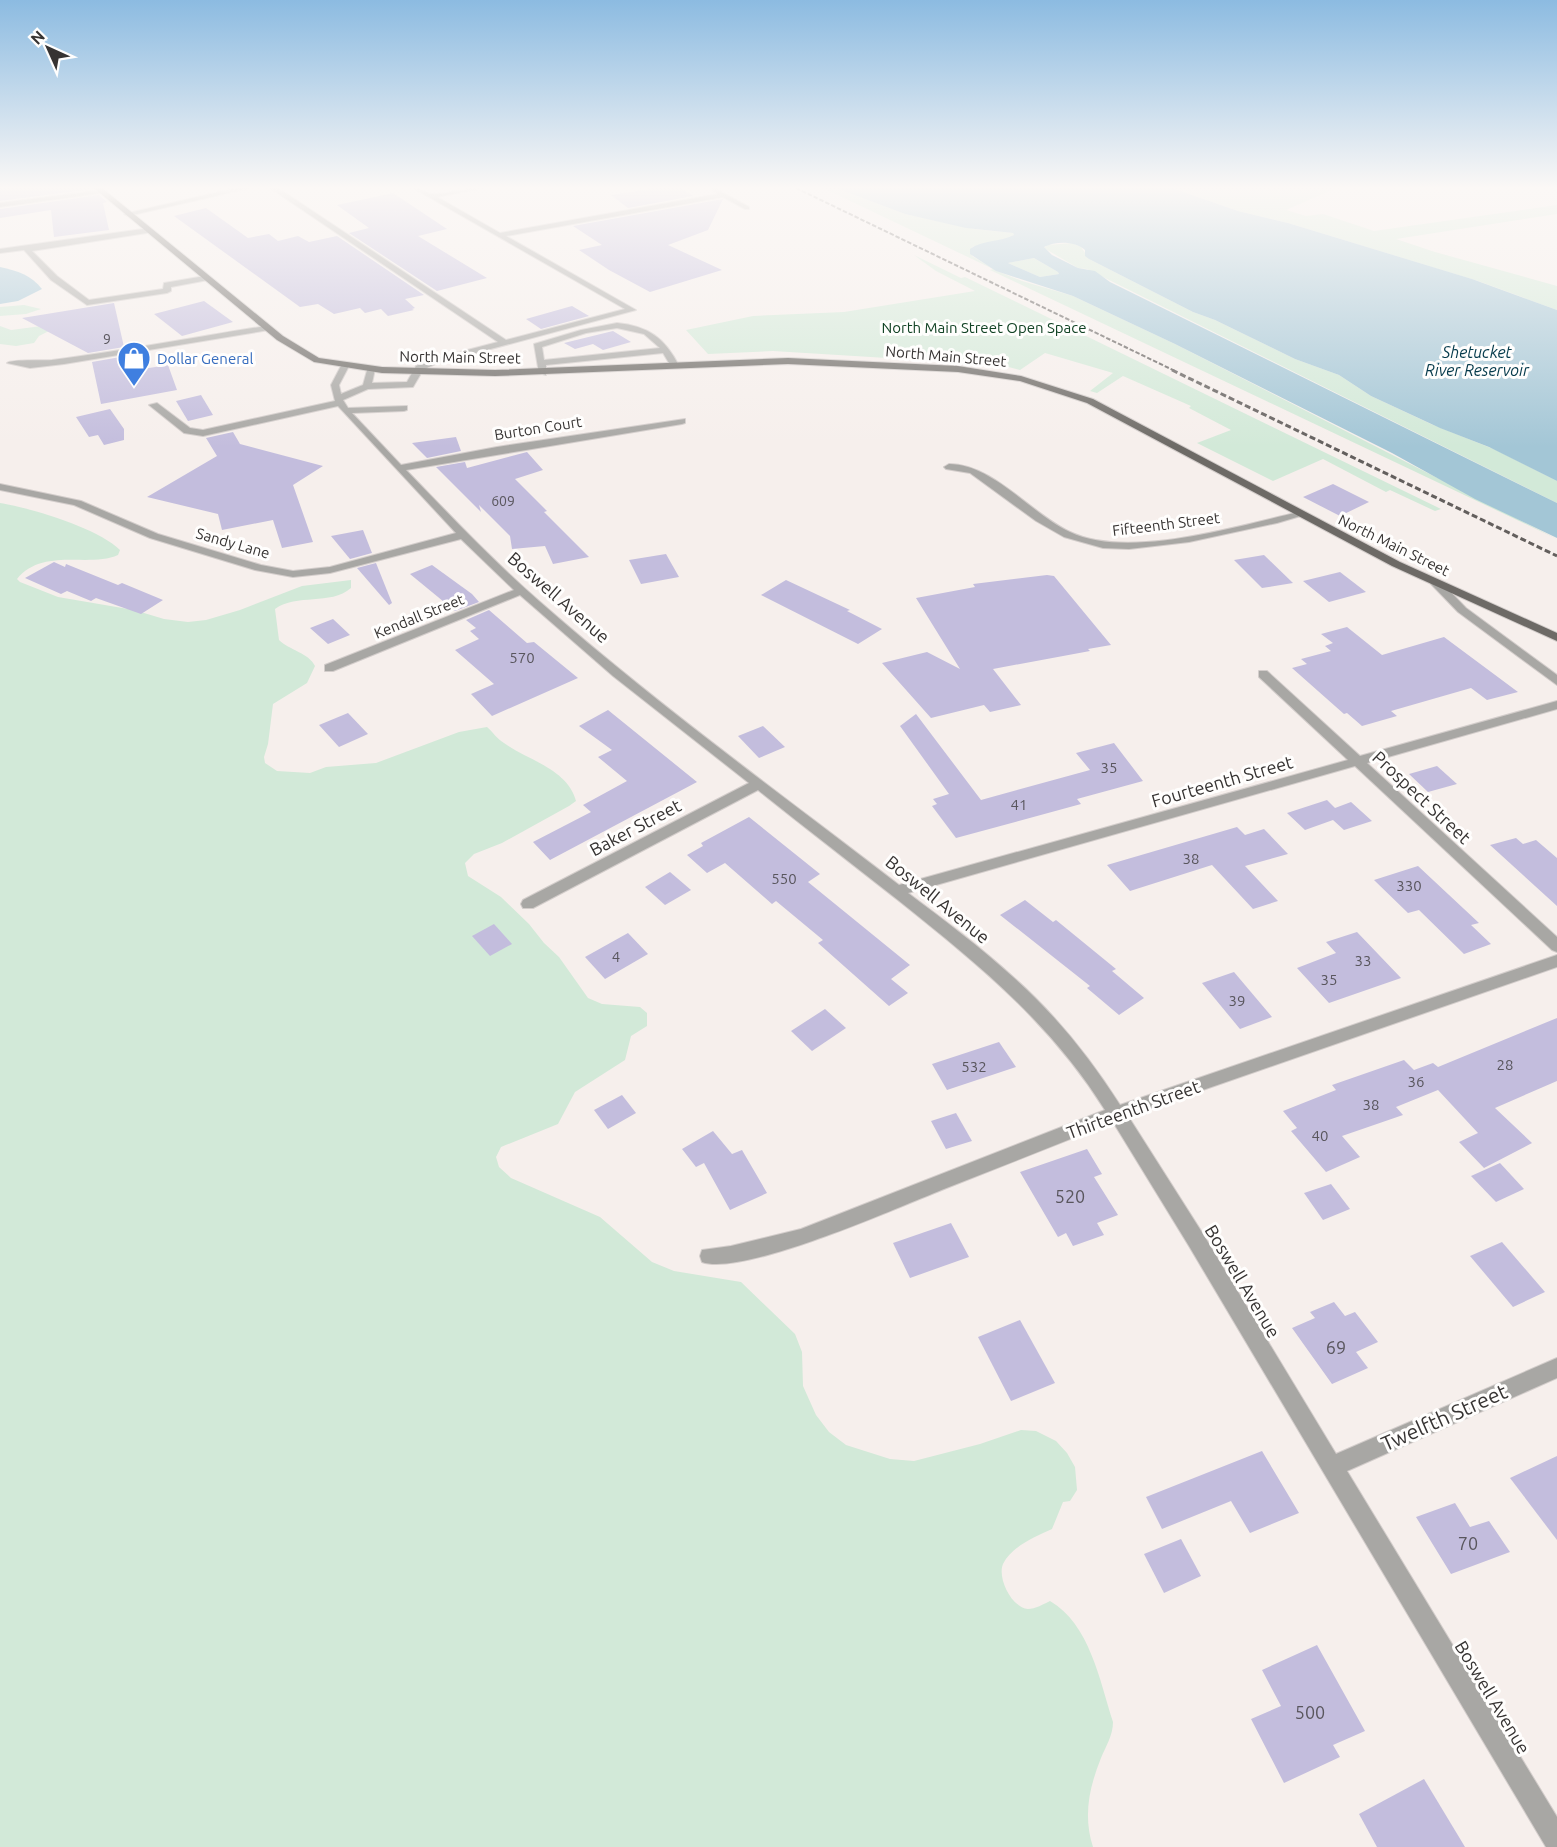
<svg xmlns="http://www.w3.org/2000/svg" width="1557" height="1847" font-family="Ubuntu,sans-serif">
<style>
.green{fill:#d2e9d8}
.water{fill:#a3c6d6;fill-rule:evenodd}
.building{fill:#c3bddd}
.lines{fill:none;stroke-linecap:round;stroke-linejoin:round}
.minor-casing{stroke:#d3cdcb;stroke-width:2}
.major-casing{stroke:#d3cdcb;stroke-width:2}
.minor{fill:#a8a7a4;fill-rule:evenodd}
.major{fill:#6d6a66;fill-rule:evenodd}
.rail-far1{stroke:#635f5d;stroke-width:2;stroke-dasharray:4.5 2;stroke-linecap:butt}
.rail{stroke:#635f5d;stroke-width:3;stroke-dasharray:6 3;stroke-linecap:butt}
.labels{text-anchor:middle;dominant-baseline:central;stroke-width:6;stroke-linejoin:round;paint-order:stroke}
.far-number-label{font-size:14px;fill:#59565d}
.far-park-label{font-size:15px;fill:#124325;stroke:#fffefd}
.far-street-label{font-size:15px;fill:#363332;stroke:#fffefd}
.far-shop-label{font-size:15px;fill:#366cbe;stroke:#fffefd;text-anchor:start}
.number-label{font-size:15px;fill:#59565d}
.far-water-label{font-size:16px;font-style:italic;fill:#053a4b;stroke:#fffefd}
.street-label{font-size:18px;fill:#363332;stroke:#fffefd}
.near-number-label{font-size:18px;fill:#59565d}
.near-street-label{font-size:21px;fill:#363332;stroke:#fffefd}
</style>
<rect width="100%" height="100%" fill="#f6efec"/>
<g class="green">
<path d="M823,188H836L905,214L974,229L1013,233L1014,235L1009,238L972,247V256L997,271L1022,281L1073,296L1175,344L1557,539L990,270L993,269Z"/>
<path d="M1172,188H1336L1286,210L1306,216L1323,214L1374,231L1557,205V214L1396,239L1435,252L1557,286V310L1478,281L1288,223L1238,211Z"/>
<path d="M1072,243L1081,247L1089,259L1193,312L1215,320L1295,359L1339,375L1371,396L1431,424L1496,450L1557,481V503L1087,269L1078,268L1044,248L1048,245Z"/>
<path d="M914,255L961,278L965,277L1441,509L1435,511L1390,490L1386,492L1323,459L1273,481L1197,443L1231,430L1189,408L1191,406L1123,376L1097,393L1090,391L1113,373L1045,353L1020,370L1001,365L773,351L708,354L686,330L753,316L844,312L975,291L936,271Z"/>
<path d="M1034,258L1058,272L1059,274L1040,277L1008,263Z"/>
<path d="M24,305L41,309L26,314L0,316V307Z"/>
<path d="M65,323L39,336L34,343L16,346L0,344V326L11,330Z"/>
<path d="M0,503C31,508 98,528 120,550L118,555C90,568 43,547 17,579L20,582L58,597L134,610L164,619L188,622L206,620L240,610L302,586L351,580V588C330,606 297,593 275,609L279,640C289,650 309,653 315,666L307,683L273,704L268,744L264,757L265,763L277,771L310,773L326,767L376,763L459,732L487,727C493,732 497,739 504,743C527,760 568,769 576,801L569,806L502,843L474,854L465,863L468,876L501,897L529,924L544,943L559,957L588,998L602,1004L640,1007L647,1013V1026L631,1036L625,1060L575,1092L558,1124L501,1147L496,1157L499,1167L511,1178L600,1217L652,1262L674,1271L741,1282L795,1334L802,1352L803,1386L816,1415L829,1432L846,1445L890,1459L914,1461L980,1444L1021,1430L1036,1431L1056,1441L1067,1453L1075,1467L1077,1490L1070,1501L1063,1502L1052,1529C1035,1537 1012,1546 1003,1564C997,1578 1012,1608 1028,1609C1035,1609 1044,1604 1050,1601C1090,1624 1100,1682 1113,1722C1113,1735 1106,1746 1101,1758C1089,1788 1083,1816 1093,1847H0Z"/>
</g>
<g class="water">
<path d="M836,188H1172L1238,211L1288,223L1472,279L1557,310V481L1489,447L1440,428L1371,396L1339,375L1295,359L1215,320L1193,312L1089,259L1085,256V250C1075,241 1056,241 1044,247L1052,255L1078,268L1095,271L1110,282L1557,503V538L1475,499L1392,453L1175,344L1073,296L996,271L970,254V249C982,240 1000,242 1014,235L1013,233L966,228L905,214ZM1034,258L1058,272L1059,274L1040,277L1008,263Z"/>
<path d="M0,267C18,271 31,275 42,289L18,301L0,304Z"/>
</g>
<g class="building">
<path d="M0,188H92V189L0,201Z"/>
<path d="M658,188H681L693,196L628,208L611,195Z"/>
<path d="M393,193L447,229L418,236L487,278L437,291L349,233L369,228L337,205Z"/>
<path d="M99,195L107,202L103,203L109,230L54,237L51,210L0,218V209Z"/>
<path d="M723,199L708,230L668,245L722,270L650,292L609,270L579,250L602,245L573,226Z"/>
<path d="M206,208L248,238L269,234L278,241L298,236L309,242L337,236L424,295L405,299L415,308L412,309L414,310L388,316L381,309L365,313L360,308L334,314L318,304L300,307L174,216Z"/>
<path d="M204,301L233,322L182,336L154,314Z"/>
<path d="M114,303L124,347L88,353L22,318Z"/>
<path d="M572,306L589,316L541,329L526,319Z"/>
<path d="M613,331L631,342L603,350L593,344L575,349L564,343Z"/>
<path d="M126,356L130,371L168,365L177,390L101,404L92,362Z"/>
<path d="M201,395L213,415L188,421L176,401Z"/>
<path d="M110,409L124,429V440L104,445L98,435L89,437L76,417Z"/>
<path d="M233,432L240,444L323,466L293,485L313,542L282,548L273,520L222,530L218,514L147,497L217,456L206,438Z"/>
<path d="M456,437L461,451L427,458L412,443Z"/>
<path d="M527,452L543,470L515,479L547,511L544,512L589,557L553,564L545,546L512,549L510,536L479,505L481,512L436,467L465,462L467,468Z"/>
<path d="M1333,484L1369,502L1340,516L1303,497Z"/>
<path d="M363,530L372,553L350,559L331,536Z"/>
<path d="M666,554L679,577L641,584L629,560Z"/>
<path d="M1264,555L1293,583L1262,588L1234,560Z"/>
<path d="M54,562L65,567L66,564L118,585L122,583L163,600L141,614L96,598L91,601L67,591L61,594L25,578Z"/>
<path d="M376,563L392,603L389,605L357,568Z"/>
<path d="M432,565L472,594L479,602L455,611L410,574Z"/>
<path d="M1340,572L1366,592L1329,602L1303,581Z"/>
<path d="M1047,575L1054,576L1111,645L1088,649L1090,651L993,669L1021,705L990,712L984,705L931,718L882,663L927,652L960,669L916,598L975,587L973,584Z"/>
<path d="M786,580L850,610L847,611L882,629L858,644L761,595Z"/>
<path d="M489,610L527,643L534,642L578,678L492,716L471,694L494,684L455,650L479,639L470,631L476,628L466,620Z"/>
<path d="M333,619L350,635L328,644L310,628Z"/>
<path d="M1347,627L1382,655L1444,637L1518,692L1487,700L1471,688L1391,711L1397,716L1362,726L1347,713L1344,714L1292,668L1307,664L1301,659L1331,651L1325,646L1333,643L1321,634Z"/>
<path d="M608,710L697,782L550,860L533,842L591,812L583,805L627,781L598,757L612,750L579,726Z"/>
<path d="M348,713L368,734L339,747L319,725Z"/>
<path d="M916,714L981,800L1090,770L1076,753L1114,743L1143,781L1077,799L1081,804L956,838L932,806L937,804L933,799L949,794L900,726Z"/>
<path d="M763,726L785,747L759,758L738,736Z"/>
<path d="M1437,766L1457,784L1428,792L1409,774Z"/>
<path d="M1327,800L1335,808L1351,802L1372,821L1344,830L1333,820L1305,830L1287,813Z"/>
<path d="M749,817L820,874L808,882L910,965L891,979L908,993L889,1006L818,943L823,940L776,901L772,904L725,863L707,873L687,855L703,846L701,843Z"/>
<path d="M1237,827L1245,835L1264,829L1288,854L1245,866L1278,901L1253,909L1212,865L1130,891L1107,865Z"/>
<path d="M1516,838L1523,844L1536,840L1557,858V906L1490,845Z"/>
<path d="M1418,866L1479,923L1471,925L1491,944L1464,954L1419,910L1408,913L1374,880Z"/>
<path d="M670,872L691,890L665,905L645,887Z"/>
<path d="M1025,900L1053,922L1056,920L1116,969L1112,971L1144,998L1119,1015L1087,988L1090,986L1000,915Z"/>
<path d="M494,924L512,944L490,956L472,936Z"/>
<path d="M1357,932L1401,978L1329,1003L1297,968L1336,953L1326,942Z"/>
<path d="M628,933L648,954L605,979L585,957Z"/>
<path d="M1234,972L1272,1017L1240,1029L1202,983Z"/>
<path d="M825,1009L846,1028L812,1051L791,1031Z"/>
<path d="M1557,1018V1081L1495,1108L1532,1143L1484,1168L1459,1142L1478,1133L1438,1090L1396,1107L1403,1115L1342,1136L1360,1157L1326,1172L1291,1131L1297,1128L1283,1111L1336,1090L1332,1085L1404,1060L1414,1070L1433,1063L1438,1067Z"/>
<path d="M999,1042L1016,1067L947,1090L932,1064Z"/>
<path d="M622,1095L636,1113L608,1129L594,1110Z"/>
<path d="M956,1113L972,1141L946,1149L931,1121Z"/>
<path d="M713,1131L732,1154L742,1150L767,1193L730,1210L704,1163L696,1167L682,1149Z"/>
<path d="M1087,1149L1102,1174L1094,1177L1118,1215L1097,1223L1104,1235L1073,1246L1066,1233L1058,1237L1020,1172Z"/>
<path d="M1500,1163L1524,1189L1496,1202L1471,1176Z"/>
<path d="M1331,1184L1350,1209L1323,1220L1304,1193Z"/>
<path d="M951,1223L969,1257L910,1278L893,1243Z"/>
<path d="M1502,1242L1545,1292L1513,1307L1470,1256Z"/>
<path d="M1334,1302L1345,1316L1355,1312L1378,1342L1356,1352L1368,1368L1332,1384L1292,1328L1315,1318L1310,1312Z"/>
<path d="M1020,1320L1055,1383L1011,1401L978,1337Z"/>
<path d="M1262,1451L1299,1513L1250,1533L1231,1501L1162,1529L1146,1497Z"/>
<path d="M1557,1456V1540L1510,1478Z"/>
<path d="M1455,1503L1470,1527L1489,1521L1510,1552L1451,1574L1416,1517Z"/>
<path d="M1181,1539L1201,1576L1164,1593L1144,1554Z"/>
<path d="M1317,1645L1365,1731L1333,1745L1340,1757L1284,1783L1251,1719L1281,1706L1262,1670Z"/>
<path d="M1424,1779L1465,1847H1377L1359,1814Z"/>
</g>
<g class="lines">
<defs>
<g id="minor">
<path d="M236,188H250L128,216L124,214Z"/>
<path d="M270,188H278L506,340L625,309L413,188C421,188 424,192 431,194C440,195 470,188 483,188L437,197L500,233L718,194L713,190L714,188L749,207V209H745L723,197L506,236L636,310L435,364L423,370L413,387L368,389L343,400L348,408L407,406V410L404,411L352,413L401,465L497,447L685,419V423L682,424L406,470C449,514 492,560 539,601C654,702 778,792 899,885L1348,760L1259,677V671H1267L1360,756L1557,701V709L1367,763L1557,937V952L1552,950L1355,766L908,893C944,920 980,947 1013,977C1055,1014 1090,1058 1120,1105L1557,955V967L1128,1116L1203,1234L1336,1454L1557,1358V1378L1347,1471L1557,1817V1847H1546L1189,1246L1113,1122C1056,1145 1000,1167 944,1189C899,1207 742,1277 702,1262L700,1256L702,1250L731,1246L801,1229L1105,1110C1050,1022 978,964 898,900C851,863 804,827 758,790L533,908H523L521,904L523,900L749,783L613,676L520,595L333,671H325V665L514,590L461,539L330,573L293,577L255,570L150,538L74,505L0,490V484L81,501L158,534L261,565L293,571L330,567L456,533L338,406L203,436L184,433L149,405L157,403L190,428L203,430L335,401L331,385L342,364L349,366L339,385L341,394L363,385L368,367L375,369L372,383L407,382L416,366L429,360L498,342Z"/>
<path d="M103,190L101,193L0,207V203Z"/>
<path d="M150,228L153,232L32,251L57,276L89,300L163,289L164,283L205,276L208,280L171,287V291L167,293L87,305L51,280L24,250L0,253V249Z"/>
<path d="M617,323C648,326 665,338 679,366L678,368H672L663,353L546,365V375L539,373L534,344L581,330ZM617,328L644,334L660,348L544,360L542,347L586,333Z"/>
<path d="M266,326H269V330L64,364L30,368L7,363C12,359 41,361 52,360C123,351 195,337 266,326Z"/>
<path d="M949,464C993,464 1031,514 1070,532C1128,560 1238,526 1299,512L1304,515L1277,523L1189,542L1129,549L1103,548L1064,537L1036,521L970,473L946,469L944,467Z"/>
<path d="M1436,580L1440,581L1466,608L1557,675V685L1458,612L1430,583Z"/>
</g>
<path id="major" d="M94,188H102L283,336L319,358L382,367L495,370L788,358L958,366L1021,376L1093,399L1400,562L1557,633V641L1392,566L1087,403L1020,381L958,372L788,364L495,376L382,373L314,362L277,340Z"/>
</defs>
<use href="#minor" class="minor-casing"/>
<use href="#major" class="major-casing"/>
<use href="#minor" class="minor"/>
<use href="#major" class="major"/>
<path class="rail-far1" d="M796,188L1175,371"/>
<path class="rail" d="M1172,370L1557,556"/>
</g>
<linearGradient id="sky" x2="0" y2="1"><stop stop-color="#8cbbe1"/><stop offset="0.42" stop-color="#fbf8f6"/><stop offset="1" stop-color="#fbf8f6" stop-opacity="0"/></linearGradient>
<rect width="1557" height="447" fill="url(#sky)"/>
<defs>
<symbol id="shop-pin" viewBox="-11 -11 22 30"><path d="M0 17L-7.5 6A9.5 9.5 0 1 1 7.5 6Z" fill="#3f7fe0" stroke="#fffefd"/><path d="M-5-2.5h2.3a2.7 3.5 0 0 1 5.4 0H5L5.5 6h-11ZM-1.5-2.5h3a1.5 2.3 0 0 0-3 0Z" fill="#fff"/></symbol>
</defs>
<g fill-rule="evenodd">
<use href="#shop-pin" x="115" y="339" width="38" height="52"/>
</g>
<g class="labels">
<g class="far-number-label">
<text x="107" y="339">9</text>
<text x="503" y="501">609</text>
</g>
<g class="far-park-label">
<text x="984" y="327">North Main Street Open Space</text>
</g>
<g class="far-street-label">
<text transform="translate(946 356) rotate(5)">North Main Street</text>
<text transform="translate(460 357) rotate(1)">North Main Street</text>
<text transform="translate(538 428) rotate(-9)">Burton Court</text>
<text transform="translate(1166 524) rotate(-7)">Fifteenth Street</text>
<text transform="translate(233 543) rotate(16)">Sandy Lane</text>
<text transform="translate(1394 545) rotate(26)">North Main Street</text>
<text transform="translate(419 616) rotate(-22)">Kendall Street</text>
</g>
<g class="far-shop-label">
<text x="157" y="358">Dollar General</text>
</g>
<g class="number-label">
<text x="522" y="657">570</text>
<text x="1109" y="767">35</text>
<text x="1019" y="804">41</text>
<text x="1191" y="858">38</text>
<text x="784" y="878">550</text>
<text x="1409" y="885">330</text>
<text x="616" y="956">4</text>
<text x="1363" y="960">33</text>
<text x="1329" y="979">35</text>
<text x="1237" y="1000">39</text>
<text x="1505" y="1064">28</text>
<text x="974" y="1066">532</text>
<text x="1416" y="1081">36</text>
<text x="1371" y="1104">38</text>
<text x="1320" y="1135">40</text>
</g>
<g class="far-water-label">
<text x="1477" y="352">Shetucket<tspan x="1477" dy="18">River Reservoir</tspan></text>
</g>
<g class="street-label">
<text transform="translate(559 597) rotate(41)">Boswell Avenue</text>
<text transform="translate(1222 781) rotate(-16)">Fourteenth Street</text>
<text transform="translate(1422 797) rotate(43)">Prospect Street</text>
<text transform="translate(635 827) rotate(-28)">Baker Street</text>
<text transform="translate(938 899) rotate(39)">Boswell Avenue</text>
<text transform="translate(1133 1109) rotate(-20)">Thirteenth Street</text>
<text transform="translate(1243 1281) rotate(59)">Boswell Avenue</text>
<text transform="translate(1493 1697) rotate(59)">Boswell Avenue</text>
</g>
<g class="near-number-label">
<text x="1070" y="1196">520</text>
<text x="1336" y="1347">69</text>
<text x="1468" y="1543">70</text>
<text x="1310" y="1712">500</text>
</g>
<g class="near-street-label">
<text transform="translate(1444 1417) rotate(-24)">Twelfth Street</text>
</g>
</g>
<g transform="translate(48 48) rotate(315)" stroke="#fffefd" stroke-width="4.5" paint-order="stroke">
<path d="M0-4.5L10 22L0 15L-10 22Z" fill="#363332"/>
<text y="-9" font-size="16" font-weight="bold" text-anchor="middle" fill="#363332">N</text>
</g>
</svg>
